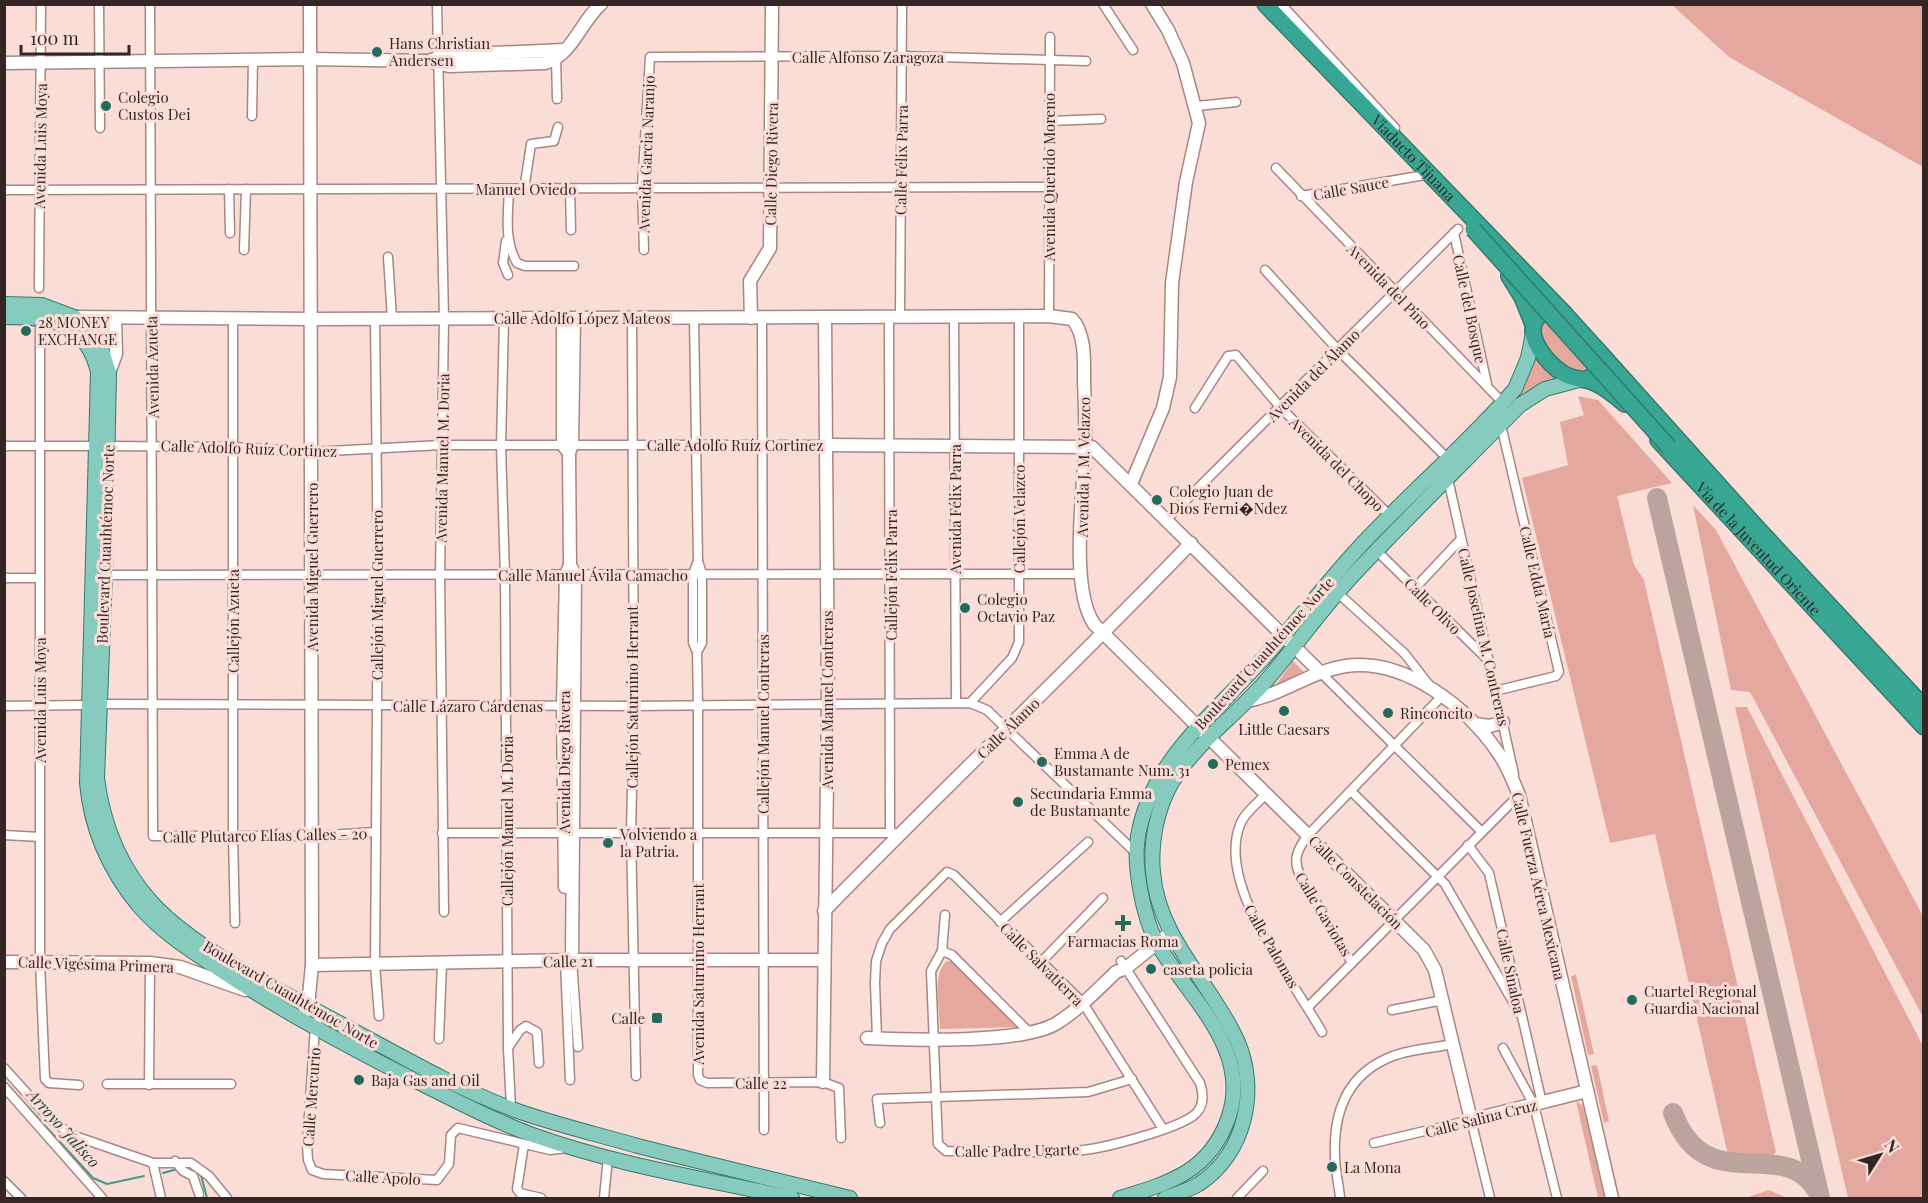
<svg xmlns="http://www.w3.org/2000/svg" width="1928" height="1203" font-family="'Playfair Display',serif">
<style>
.green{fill:#e4a89f}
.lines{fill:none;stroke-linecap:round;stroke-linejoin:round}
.stream{stroke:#3c9b8a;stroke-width:2}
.taxiway{stroke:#bca39f;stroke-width:20}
.street-casing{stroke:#a88681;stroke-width:11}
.secondary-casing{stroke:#a88681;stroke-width:15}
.primary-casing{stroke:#367a6c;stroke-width:16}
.highway-casing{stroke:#367a6c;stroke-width:18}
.street{stroke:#fff;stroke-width:8}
.secondary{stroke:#fff;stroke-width:12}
.primary{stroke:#87cabe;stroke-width:14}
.highway{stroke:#37a793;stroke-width:15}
.highway-bridge-casing{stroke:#367a6c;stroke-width:18;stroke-linecap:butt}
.highway-bridge{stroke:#37a793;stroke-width:15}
.poi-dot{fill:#246a5d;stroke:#fbddd8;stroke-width:2}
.labels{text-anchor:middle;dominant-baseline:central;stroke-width:6;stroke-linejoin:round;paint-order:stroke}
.poi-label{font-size:15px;fill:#342624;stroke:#fbddd8;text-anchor:start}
.street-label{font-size:15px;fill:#342624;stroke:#fbddd8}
.water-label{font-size:16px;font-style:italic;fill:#153f37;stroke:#fbddd8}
</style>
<rect width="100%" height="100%" fill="#fbddd8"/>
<g class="green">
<path d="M1672,5H1923V167L1729,57Z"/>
<path d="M1544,319L1596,357L1589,375C1582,373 1572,372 1565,369C1547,360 1537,337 1544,319Z"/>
<path d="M1535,356L1556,380L1332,590L1340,577L1522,392Z"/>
<path d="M1578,396L1598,400L1672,483L1617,496L1634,565L1644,580L1776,1152C1760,1171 1750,1167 1730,1164L1655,834L1610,843L1522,478L1568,465L1560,422L1584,415Z"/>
<path d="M1693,505L1716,530L1923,916V1017L1750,692L1731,690Z"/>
<path d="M1293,661L1310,678L1268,696Z"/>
<path d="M1735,707H1747L1923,1046V1198H1848Z"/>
<path d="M947,961L952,962L1017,1027L940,1029C940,1010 931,974 947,961Z"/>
<path d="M1576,975L1594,1054L1588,1055L1571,976Z"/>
<path d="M1597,1065L1609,1121L1604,1123L1591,1066Z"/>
<path d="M1576,1101L1583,1106L1606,1198H1598Z"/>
<path d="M1769,1190L1787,1198H1745Z"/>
</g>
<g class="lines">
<g class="stream">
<path d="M4,1081L93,1178L107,1184L144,1176"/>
<path d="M163,1173L178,1169"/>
<path d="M201,1175L207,1198"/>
</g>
<g class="taxiway">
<path d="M1657,498L1820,1198"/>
<path d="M1673,1113C1707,1203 1785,1130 1819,1194"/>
</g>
<defs>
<g id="street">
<path d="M99,4L100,128"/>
<path d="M150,4L153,836H313L376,832"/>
<path d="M437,4L444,318L440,575L444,912"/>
<path d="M1103,4L1133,50"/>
<path d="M1281,4L1395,128"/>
<path d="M556,55L557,99"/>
<path d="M1197,106L1236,102"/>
<path d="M252,116L253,60"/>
<path d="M1049,121L1101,119"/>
<path d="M1276,168L1503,403"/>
<path d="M229,189L230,233"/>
<path d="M570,189L571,230"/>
<path d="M4,190L1048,187"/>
<path d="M509,190C508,215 504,240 517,263L525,266H574"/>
<path d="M524,190L531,144L554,141L558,127"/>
<path d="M1301,196L1431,174"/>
<path d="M1454,233L1487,384"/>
<path d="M506,241L503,263L508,275"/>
<path d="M244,250L246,189"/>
<path d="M644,250L642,188L650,57L902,56L1086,61"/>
<path d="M388,257L392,319"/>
<path d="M1265,270L1338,350L1448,459"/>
<path d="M39,288L41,4"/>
<path d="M900,316L902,4"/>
<path d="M954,316L956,703"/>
<path d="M1049,316L1050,37"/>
<path d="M40,317V962L45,1079L49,1083L79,1085"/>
<path d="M889,317L890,833"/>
<path d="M632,318L634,706L631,832L636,1076"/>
<path d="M694,318L698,561L702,574V643L697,652"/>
<path d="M762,318L764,1130"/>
<path d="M233,319V836L235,923"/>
<path d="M375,319L378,576L375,965L379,1016"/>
<path d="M504,319L501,446L505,575L508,1048L511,1108"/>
<path d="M1195,408L1228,356L1236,355L1280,407L1390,516"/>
<path d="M4,446H96"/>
<path d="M108,446L233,447L311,452L441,445H827"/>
<path d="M1448,479L1514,774"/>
<path d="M1167,519L1458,229"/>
<path d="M1377,551L1488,660"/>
<path d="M698,561L693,574V643L697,652L698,705V1075L700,1080L707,1083L823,1082L839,1088L841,1138"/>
<path d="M105,575L1081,574"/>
<path d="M4,578H40"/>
<path d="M1415,588L1461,539"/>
<path d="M1339,594L1405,654L1429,685"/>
<path d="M1321,673L1481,831"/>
<path d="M1495,691L1556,676L1559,672L1501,425"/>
<path d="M970,703L1012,658L1019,642V316"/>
<path d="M99,704L634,706L970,703L987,710L1136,853"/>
<path d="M4,706L88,705"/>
<path d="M1351,791L1445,884L1520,1014"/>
<path d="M1266,794C1258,803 1244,813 1240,825C1216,885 1293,980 1322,1032"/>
<path d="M442,833H894"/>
<path d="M4,835L40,837"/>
<path d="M1468,845L1489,873L1542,1103"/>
<path d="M945,915L942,951L931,971L938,1144L946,1151C992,1151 1039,1154 1084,1150C1108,1147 1173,1130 1193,1116C1204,1108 1204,1095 1200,1083L1121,961"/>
<path d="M1000,922L1088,842"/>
<path d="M942,951L952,955L1030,1033"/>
<path d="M572,960L578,1047"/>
<path d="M565,961L570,1080"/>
<path d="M1042,961L1103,898"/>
<path d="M1352,963L1300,875C1292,859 1298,848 1309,834L1442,696"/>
<path d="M1308,1007L1519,795V792"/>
<path d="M1392,1010L1443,1000"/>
<path d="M321,1013L315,1027L307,1144L308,1160L312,1170L323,1174L437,1180L449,1164L451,1135L458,1128L550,1150L567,1148"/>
<path d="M877,1038L875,983L876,961L882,943L890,929L947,872L954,875L1083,1003L1163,1129"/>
<path d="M439,1039L442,964"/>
<path d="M508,1048L520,1030L526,1026L537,1032L539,1063"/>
<path d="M1503,1048L1534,1105L1557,1198"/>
<path d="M4,1068L50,1119L72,1135L153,1163H191L209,1176L227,1198"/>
<path d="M107,1084H231"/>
<path d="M149,1085L150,963"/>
<path d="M4,1087L102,1198"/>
<path d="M880,1123L877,1099L1088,1092L1132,1079"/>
<path d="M1374,1143L1471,1120L1490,1198"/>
<path d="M524,1144L517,1189L520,1193L541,1198"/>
<path d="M175,1161L183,1171L193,1176L199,1194"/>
<path d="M153,1163L161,1198"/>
<path d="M4,1181L21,1198"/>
<path d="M604,1198L608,1157"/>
<path d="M1237,1198L1263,1171"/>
<path d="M1340,1198C1339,1184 1335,1171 1335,1157C1333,1111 1348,1073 1393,1056C1411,1049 1434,1048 1453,1044"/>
</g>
<g id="secondary">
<path d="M428,61L447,55L564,50"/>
<path d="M4,63L311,59L428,61L449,66L545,63C572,56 581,21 601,4"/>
<path d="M74,317L312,319L1049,316L1072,319C1086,334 1084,363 1084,381C1085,405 1086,428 1085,451C1083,496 1070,588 1094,624L1424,950L1435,970L1471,1120L1587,1091"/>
<path d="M751,318L750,281L770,248L772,4"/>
<path d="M563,319V445L569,453"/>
<path d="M109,373L116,354L115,318"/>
<path d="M827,445L1092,447L1321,673"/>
<path d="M1131,484L1163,408L1170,377L1172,283L1186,182L1199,123L1183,63L1168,30L1152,4"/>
<path d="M1247,701C1282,695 1311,671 1346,666C1406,658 1468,708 1499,754C1508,767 1513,781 1519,795L1612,1198"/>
<path d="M1475,724L1490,726L1503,722"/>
<path d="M565,887L563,705L566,575L570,565"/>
<path d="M824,911C945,787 1071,668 1191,543"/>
<path d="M572,960L575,575L570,565L569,453L572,445L574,319"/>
<path d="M4,962L150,963L180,967L245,990"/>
<path d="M312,965L572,960H823"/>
<path d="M304,1013L308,1006L312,965L310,4"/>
<path d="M867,1038C909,1040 1023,1044 1057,1023C1078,1010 1097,990 1116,972L1126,968L1171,932"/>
<path d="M823,1082L828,703L825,318"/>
</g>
<g id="primary">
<path d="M4,304L42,305L74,317L85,326L101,347L109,373L105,575L97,778C103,825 121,869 153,904C198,952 286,994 345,1026C399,1055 454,1087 512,1109C553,1124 596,1134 638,1146C708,1164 779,1181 850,1198"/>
<path d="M4,317C49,317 86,321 98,372L87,783C91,829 110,871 139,906C163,934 195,953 225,973C285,1013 349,1047 414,1080C453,1099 491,1120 533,1135C616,1165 706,1179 792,1198"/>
<path d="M1120,1198C1169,1183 1209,1172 1228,1119C1253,1049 1188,998 1157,943C1143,917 1133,865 1138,836C1151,760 1213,715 1262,660C1297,622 1328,580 1364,542C1413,490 1468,443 1515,389L1528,358L1533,333"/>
<path d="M1165,1198C1176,1194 1189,1190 1199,1184C1246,1153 1259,1089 1237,1040C1211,983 1158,938 1153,872C1150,843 1157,809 1171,784C1194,745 1236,715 1266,681C1296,646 1323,607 1355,573C1409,516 1465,461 1520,405L1545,389L1579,380"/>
</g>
<g id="highway">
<path id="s1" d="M1265,4L1563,312"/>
<path d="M1509,276L1522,297L1533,324"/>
<path d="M1602,355L1759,530L1924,707"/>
<path d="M1586,380L1598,372L1602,355L1563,312C1554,310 1545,309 1538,317C1522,334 1548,365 1564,374C1571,378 1578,379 1586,380C1600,383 1614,395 1625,404"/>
<path id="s2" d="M1658,440L1924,727"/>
</g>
</defs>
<use href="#street" class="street-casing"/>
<use href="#secondary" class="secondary-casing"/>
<use href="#primary" class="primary-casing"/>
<use href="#highway" class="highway-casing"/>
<use href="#street" class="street"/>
<use href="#secondary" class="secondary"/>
<use href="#primary" class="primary"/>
<use href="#highway" class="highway"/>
<defs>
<path id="highway-bridge" d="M1473,229L1669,447"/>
</defs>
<use href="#highway-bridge" class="highway-bridge-casing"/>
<use href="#highway-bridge" class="highway-bridge"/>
</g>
<g class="poi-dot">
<circle cx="377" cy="52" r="6"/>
<circle cx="106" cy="106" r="6"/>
<circle cx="26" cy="331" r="6"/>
<circle cx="1157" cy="500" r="6"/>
<circle cx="965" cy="608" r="6"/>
<circle cx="1284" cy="711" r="6"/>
<circle cx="1388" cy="713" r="6"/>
<circle cx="1042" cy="762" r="6"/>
<circle cx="1213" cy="764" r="6"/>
<circle cx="1018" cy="802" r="6"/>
<circle cx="608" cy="843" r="6"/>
<path d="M1120 914h6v6h6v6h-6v6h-6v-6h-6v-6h6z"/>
<circle cx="1151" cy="969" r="6"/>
<circle cx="1632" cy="1000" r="6"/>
<rect x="651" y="1012" width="12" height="12" rx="3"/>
<circle cx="359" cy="1080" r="6"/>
<circle cx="1332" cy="1167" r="6"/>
</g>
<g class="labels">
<g class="poi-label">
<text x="389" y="43">Hans Christian<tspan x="389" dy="17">Andersen</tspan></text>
<text x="118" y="97">Colegio<tspan x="118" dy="17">Custos Dei</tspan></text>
<text x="38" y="322">28 MONEY<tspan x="38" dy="17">EXCHANGE</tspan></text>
<text x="1169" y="491">Colegio Juan de<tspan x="1169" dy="17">Dios Ferni�Ndez</tspan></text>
<text x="977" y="599">Colegio<tspan x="977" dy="17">Octavio Paz</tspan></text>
<text x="1400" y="713">Rinconcito</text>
<text x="1284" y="729" text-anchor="middle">Little Caesars</text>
<text x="1054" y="753">Emma A de<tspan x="1054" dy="17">Bustamante Num. 31</tspan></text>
<text x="1225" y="764">Pemex</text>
<text x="1030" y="793">Secundaria Emma<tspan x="1030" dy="17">de Bustamante</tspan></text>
<text x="620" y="834">Volviendo a<tspan x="620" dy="17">la Patria.</tspan></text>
<text x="1123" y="941" text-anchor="middle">Farmacias Roma</text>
<text x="1163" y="969">caseta policia</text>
<text x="1644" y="991">Cuartel Regional<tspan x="1644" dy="17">Guardia Nacional</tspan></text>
<text x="645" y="1018" text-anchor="end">Calle</text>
<text x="371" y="1080">Baja Gas and Oil</text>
<text x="1344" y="1167">La Mona</text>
</g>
<g class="street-label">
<text x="868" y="57">Calle Alfonso Zaragoza</text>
<text transform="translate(40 146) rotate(-89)">Avenida Luis Moya</text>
<text transform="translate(646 154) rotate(-88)">Avenida Garcia Naranjo</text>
<text stroke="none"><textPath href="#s1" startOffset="214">Viaducto Tijuana</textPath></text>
<text transform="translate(901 160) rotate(-89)">Calle Félix Parra</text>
<text transform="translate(771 164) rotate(-89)">Calle Diego Rivera</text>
<text transform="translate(1049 177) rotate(-90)">Avenida Querido Moreno</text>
<text transform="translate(1351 188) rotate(-10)">Calle Sauce</text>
<text x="526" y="189">Manuel Oviedo</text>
<text transform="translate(1389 286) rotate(46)">Avenida del Pino</text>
<text transform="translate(1470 309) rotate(78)">Calle del Bosque</text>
<text x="582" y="318">Calle Adolfo López Mateos</text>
<text transform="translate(152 367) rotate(-91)">Avenida Azueta</text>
<text transform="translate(1313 375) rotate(-45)">Avenida del Álamo</text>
<text x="735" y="445">Calle Adolfo Ruíz Cortinez</text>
<text transform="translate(249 448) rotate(2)">Calle Adolfo Ruíz Cortinez</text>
<text transform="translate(442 458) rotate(-89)">Avenida Manuel M. Doria</text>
<text transform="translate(1337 464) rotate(45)">Avenida del Chopo</text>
<text transform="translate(1083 467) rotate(-89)">Avenida J. M. Velazco</text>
<text transform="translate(955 509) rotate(-90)">Avenida Félix Parra</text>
<text transform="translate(1019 519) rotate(-90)">Callejón Velazco</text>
<text transform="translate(105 544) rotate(-88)">Boulevard Cuauhtémoc Norte</text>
<text stroke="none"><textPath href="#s2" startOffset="148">Vía de la Juventud Oriente</textPath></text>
<text transform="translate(312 567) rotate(-90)">Avenida Miguel Guerrero</text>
<text x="593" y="575">Calle Manuel Ávila Camacho</text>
<text transform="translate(891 575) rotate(-90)">Callejón Félix Parra</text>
<text transform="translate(1538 582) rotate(77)">Calle Edda María</text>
<text transform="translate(377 595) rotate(-90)">Callejón Miguel Guerrero</text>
<text transform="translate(1433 606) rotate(45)">Calle Olivo</text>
<text transform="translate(233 621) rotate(-90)">Callejón Azueta</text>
<text transform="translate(1484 637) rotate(77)">Calle Josefina M. Contreras</text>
<text transform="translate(1264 653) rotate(-48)">Boulevard Cuauhtémoc Norte</text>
<text transform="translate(632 697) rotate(-90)">Callejón Saturnino Herrant</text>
<text transform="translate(40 700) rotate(-90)">Avenida Luis Moya</text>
<text transform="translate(827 700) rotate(-90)">Avenida Manuel Contreras</text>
<text x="468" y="706">Calle Lázaro Cárdenas</text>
<text transform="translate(763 724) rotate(-90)">Callejón Manuel Contreras</text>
<text transform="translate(1008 728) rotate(-44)">Calle Álamo</text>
<text transform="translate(564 762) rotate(-90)">Avenida Diego Rivera</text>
<text transform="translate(507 821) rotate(-90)">Callejón Manuel M. Doria</text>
<text transform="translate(265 835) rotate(-1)">Calle Plutarco Elías Calles - 20</text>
<text transform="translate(1356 882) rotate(45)">Calle Constelación</text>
<text transform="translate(1539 886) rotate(77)">Calle Fuerza Aérea Mexicana</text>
<text transform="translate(1324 914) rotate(59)">Calle Gaviotas</text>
<text transform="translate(1272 946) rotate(60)">Calle Palomas</text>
<text transform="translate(568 961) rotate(-1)">Calle 21</text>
<text transform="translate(96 964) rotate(2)">Calle Vigésima Primera</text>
<text transform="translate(1042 964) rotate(45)">Calle Salvatierra</text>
<text transform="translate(1511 971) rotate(78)">Calle Sinaloa</text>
<text transform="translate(698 974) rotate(-90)">Avenida Saturnino Herrant</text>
<text transform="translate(291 994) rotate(30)">Boulevard Cuauhtémoc Norte</text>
<text x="761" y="1083">Calle 22</text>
<text transform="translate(311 1097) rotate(-86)">Calle Mercurio</text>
<text transform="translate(1481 1118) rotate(-14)">Calle Salina Cruz</text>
<text transform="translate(1017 1150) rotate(-1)">Calle Padre Ugarte</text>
<text transform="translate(383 1177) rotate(3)">Calle Apolo</text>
</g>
<g class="water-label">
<text transform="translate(64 1128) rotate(48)">Arroyo Jalisco</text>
</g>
</g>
<rect width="1928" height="1203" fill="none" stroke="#342624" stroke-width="12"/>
<g transform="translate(1880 1155) rotate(53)" stroke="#fbddd8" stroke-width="4.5" paint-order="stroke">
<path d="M0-4.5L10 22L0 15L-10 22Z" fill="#342624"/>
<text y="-9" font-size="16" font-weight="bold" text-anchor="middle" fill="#342624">N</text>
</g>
<path d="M21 45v9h108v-9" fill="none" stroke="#342624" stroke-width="3"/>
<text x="30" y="45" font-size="18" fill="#342624" stroke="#fbddd8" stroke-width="4.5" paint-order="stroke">100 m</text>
</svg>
